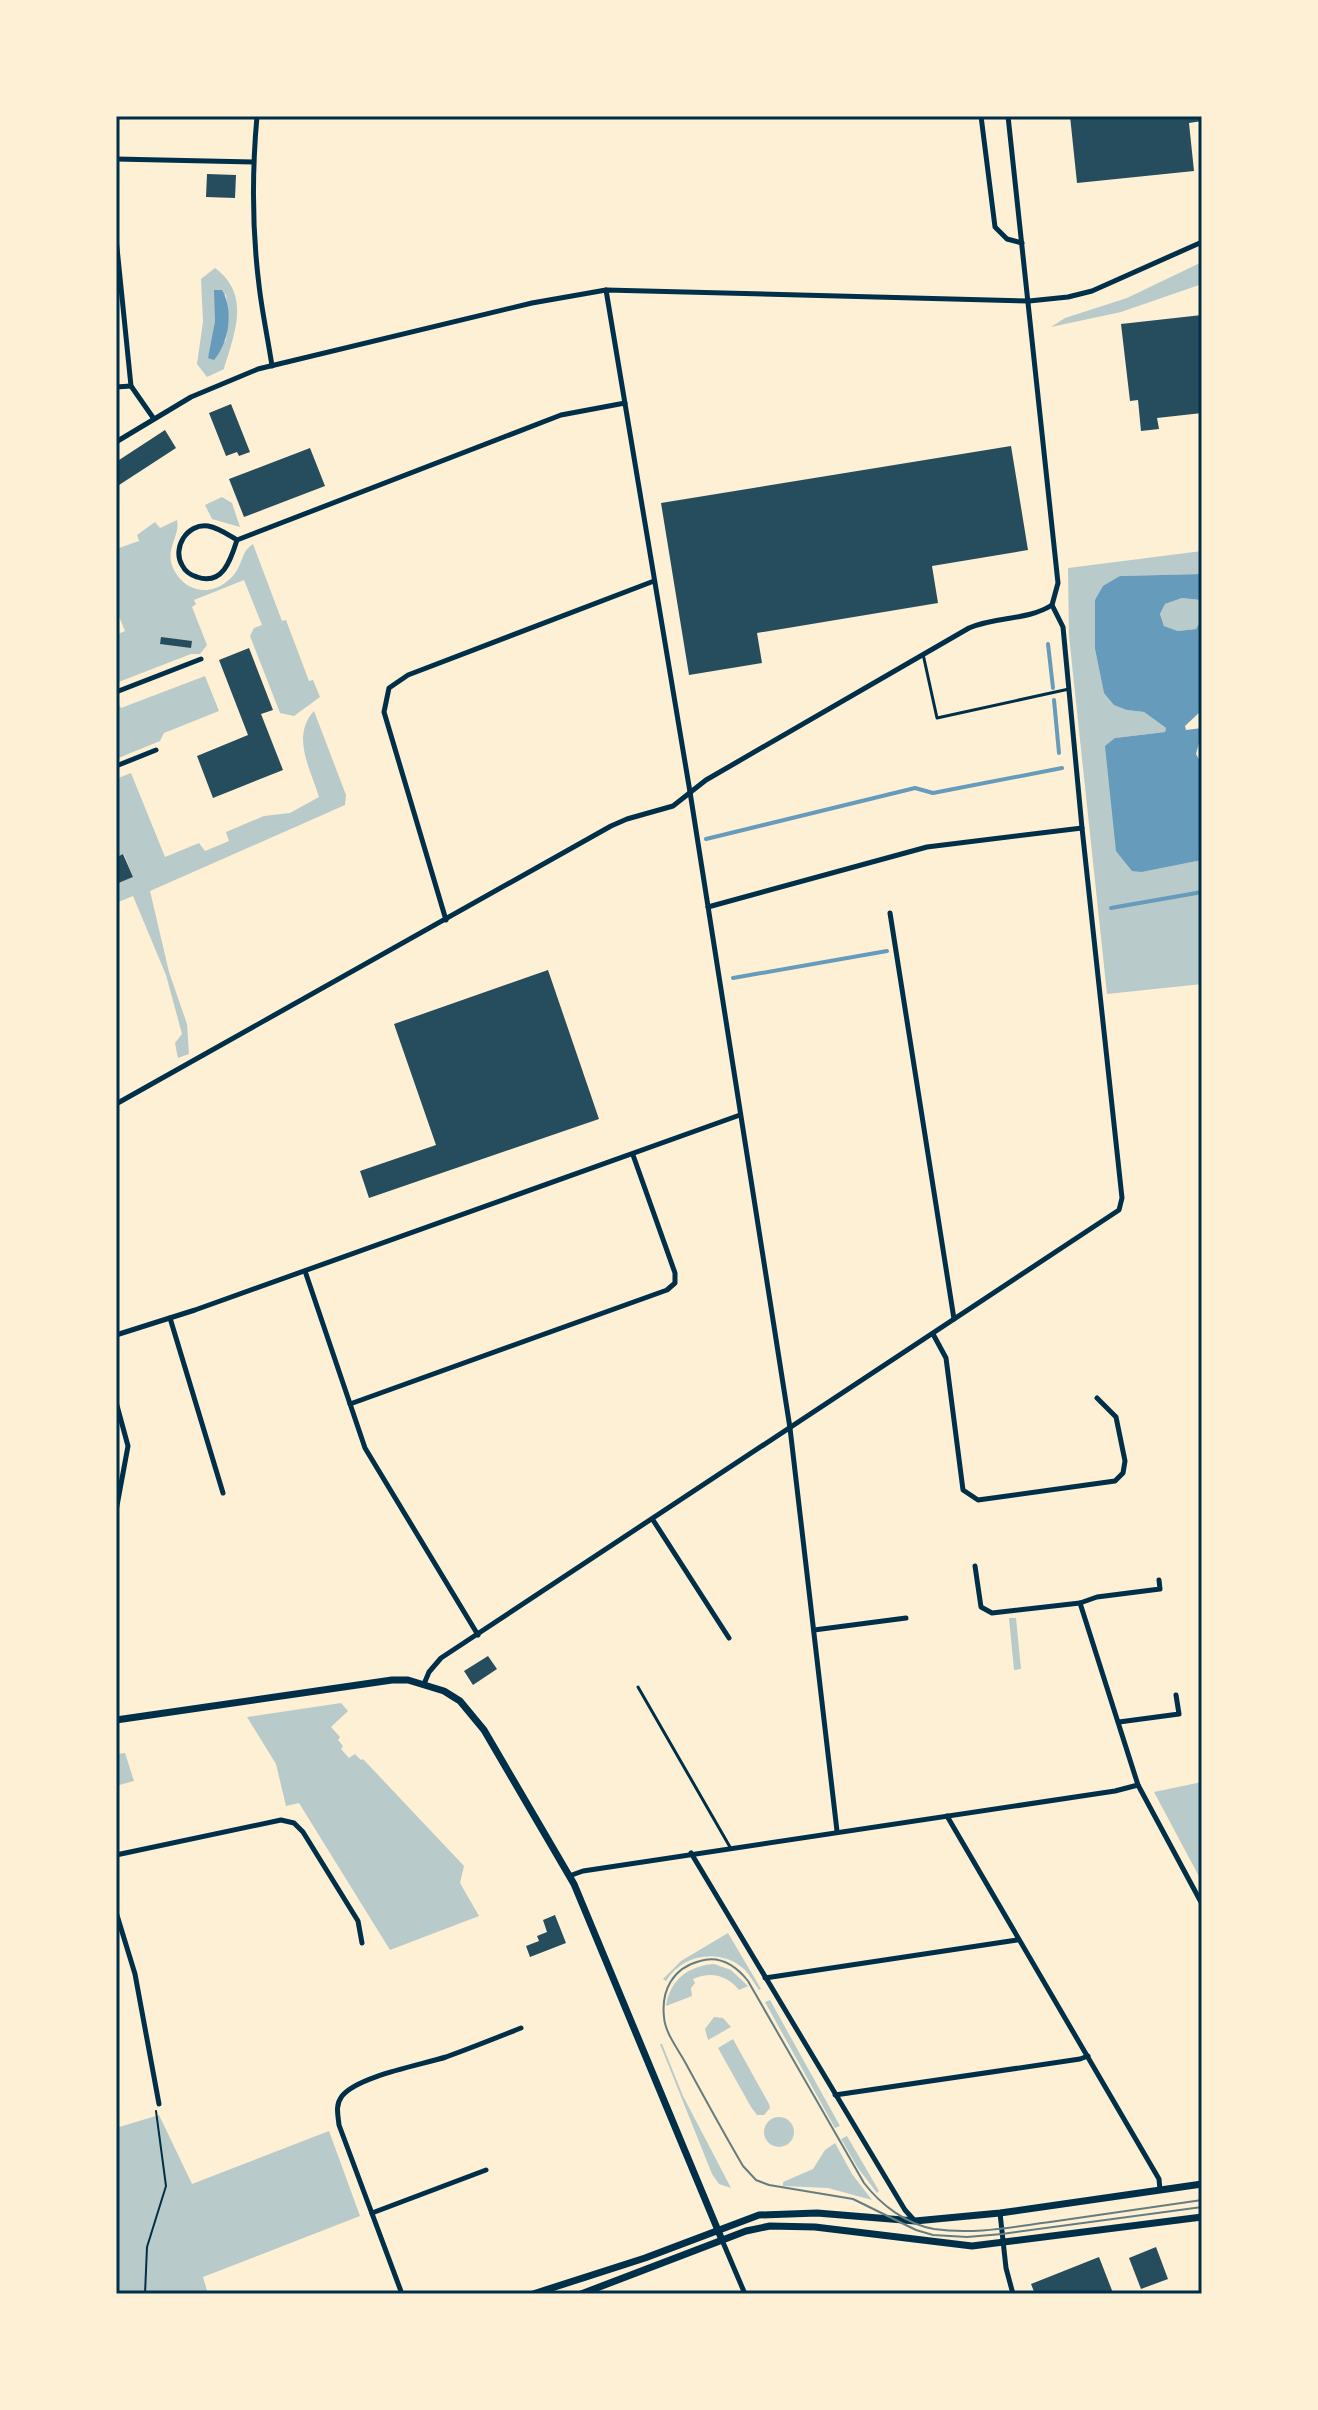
<svg xmlns="http://www.w3.org/2000/svg" width="1318" height="2410" font-family="Cabin,sans-serif">
<style>
.green{fill:#b9caca;fill-rule:evenodd}
.water{fill:#669bbc}
.lines{fill:none;stroke-linecap:round;stroke-linejoin:round}
.stream{stroke:#669bbc;stroke-width:4}
.building{fill:#264d5e}
.path{stroke:#003049;stroke-width:2}
.service{stroke:#003049;stroke-width:3}
.minor{stroke:#003049;stroke-width:5}
.tertiary{stroke:#003049;stroke-width:7}
.tram{stroke:#657d81;stroke-width:2}
.neatline{fill:none;stroke:#003049;stroke-width:3}
</style>
<rect width="100%" height="100%" fill="#fdf0d5"/>
<g class="green">
<path d="M1202,262V284L1121,312L1051,327L1065,318L1127,298Z"/>
<path d="M215,268C251,295 235,332 224,369L207,377L197,364L203,322L201,279ZM226,294L228,312L226,340L208,358C216,336 211,313 226,294Z"/>
<path d="M222,497L232,503L240,527L212,519L205,505Z"/>
<path d="M177,520C180,535 168,545 171,562C173,571 181,582 189,586C209,597 232,584 240,564C244,555 244,550 253,544L282,621L286,620L309,681L313,680L320,697L294,716L280,713L250,636L254,628L262,625L244,580L194,600L196,604L192,607L207,645L200,654H191L116,683V635L125,631L116,609V562L119,560L116,549L139,541L137,535L155,522L160,528Z"/>
<path d="M1202,551V574L1120,576L1095,600V649L1104,692L1127,710L1144,712L1166,728L1165,732L1115,738L1142,872L1202,860V984L1107,994L1069,636L1068,568Z"/>
<path d="M1182,598L1200,600L1202,618L1196,629L1178,631L1164,626L1160,614L1165,604Z"/>
<path d="M205,676L219,711L164,733L160,741L116,759V699L121,708Z"/>
<path d="M314,711L346,795L345,805L150,891L169,972L187,1024L189,1054L178,1058L175,1043L182,1034L166,975L133,896L116,903V884L133,877L124,854L119,856L116,848V779L131,773L165,857L199,843L205,851L229,841L226,832L264,816L290,813L319,797C310,768 291,736 314,711Z"/>
<path d="M1009,1618H1016L1021,1669L1014,1670Z"/>
<path d="M341,1703L348,1711L331,1727L340,1737L338,1740L343,1746L341,1749L349,1758L355,1754L361,1760L363,1759L464,1866L460,1883L479,1916L390,1950L299,1803L286,1806L276,1764L247,1717Z"/>
<path d="M125,1753L134,1781L116,1786V1754Z"/>
<path d="M1202,1782V1882L1154,1792Z"/>
<path d="M728,1933L761,1989L759,1990C754,1983 750,1975 744,1969C720,1948 683,1954 666,1981L663,1979L681,1961Z"/>
<path d="M714,1964L731,1970L748,1986L739,1990C727,1975 711,1971 693,1979L695,1983L691,1988L692,1996L666,2006C670,1980 688,1966 714,1964Z"/>
<path d="M770,2000L840,2126L835,2128L765,2002Z"/>
<path d="M714,2017L723,2018L731,2027L708,2040L705,2029Z"/>
<path d="M733,2039L769,2104L770,2108L764,2115H757L751,2107L718,2048Z"/>
<path d="M660,2044H662L683,2096L731,2188L719,2184L712,2174Z"/>
<path d="M159,2115L192,2184L329,2131L360,2216L203,2277L208,2294H116V2128Z"/>
<circle cx="779" cy="2132" r="15"/>
<path d="M847,2136L879,2191L877,2193L858,2168L841,2139Z"/>
<path d="M835,2143L852,2174L872,2200L828,2188L783,2186V2182L813,2169L825,2150Z"/>
</g>
<g class="water">
<path d="M214,290H222C234,310 229,343 214,360L208,358L215,321Z"/>
<path d="M1202,574V605L1200,600L1182,598L1165,604L1160,614L1164,626L1178,631L1196,629L1202,618V710L1185,726L1186,730L1202,728V742L1199,743L1196,754L1202,765V860L1142,872L1132,871L1116,851L1105,746L1115,738L1165,732L1166,728L1144,712L1127,710L1114,705L1104,693L1095,649V600L1103,586L1120,576Z"/>
</g>
<g class="lines">
<g class="stream">
<path d="M1048,644L1053,688"/>
<path d="M1054,700L1059,753"/>
<path d="M706,839L915,788L933,793L1062,768"/>
<path d="M1111,908L1202,892"/>
<path d="M733,978L887,951"/>
</g>
</g>
<g class="building">
<path d="M1070,116H1202V121L1189,123L1194,171L1077,183Z"/>
<path d="M207,174L236,175L235,198L206,197Z"/>
<path d="M1202,315V413L1157,418L1159,429L1141,431L1138,400L1130,401L1121,324Z"/>
<path d="M231,404L250,452L239,456L237,452L226,456L209,413Z"/>
<path d="M165,430L176,448L116,487V462Z"/>
<path d="M1011,446L1028,550L932,566L938,603L757,633L762,663L689,675L661,503Z"/>
<path d="M310,448L325,486L244,517L229,479Z"/>
<path d="M161,637L192,641L191,648L160,644Z"/>
<path d="M249,648L273,710L261,714L283,770L213,798L197,756L248,735L219,660Z"/>
<path d="M116,848L119,856L123,854L133,877L116,884Z"/>
<path d="M548,970L599,1119L369,1198L360,1171L436,1145L394,1024Z"/>
<path d="M488,1656L497,1669L473,1685L464,1671Z"/>
<path d="M555,1915L566,1943L530,1957L526,1946L539,1941L537,1936L547,1932L543,1920Z"/>
<path d="M1156,2247L1168,2279L1141,2289L1129,2258Z"/>
<path d="M1099,2257L1113,2293L1035,2294L1031,2284Z"/>
</g>
<g class="lines">
<path class="path" d="M145,2294L147,2247L166,2186L156,2111"/>
<g class="service">
<path d="M923,654L937,718L1069,689"/>
<path d="M638,1687L730,1847"/>
</g>
<g class="minor">
<path d="M257,116C252,172 252,229 259,285C262,312 268,339 272,366"/>
<path d="M981,116L995,227L1007,239L1022,243"/>
<path d="M116,159L253,162"/>
<path d="M116,238L131,386L154,419"/>
<path d="M606,290L690,792L790,1428L837,1831"/>
<path d="M116,387L131,386"/>
<path d="M116,442L191,397L258,369L532,303L606,290L1029,301L1068,297L1092,291L1202,242"/>
<path d="M237,540C231,559 223,586 197,577C190,575 185,571 182,565C172,548 187,523 208,526C219,528 227,534 237,540L561,415L625,403"/>
<path d="M116,692L201,659"/>
<path d="M116,766L156,750"/>
<path d="M708,907L927,847L1082,828"/>
<path d="M890,913L954,1319"/>
<path d="M446,920L384,712L389,688L408,675L654,581"/>
<path d="M116,1104L611,826L627,819L673,806L706,780L969,628C996,616 1027,621 1052,605"/>
<path d="M305,1271L365,1448L478,1635"/>
<path d="M170,1318L223,1493"/>
<path d="M933,1334L946,1358L963,1490L978,1500L1115,1481L1123,1473L1125,1461L1116,1417L1097,1398"/>
<path d="M116,1335L195,1310L740,1115"/>
<path d="M116,1402L128,1446L116,1511"/>
<path d="M350,1404L667,1290L675,1283V1273L633,1155"/>
<path d="M653,1520L729,1638"/>
<path d="M975,1566L981,1607L992,1613L1080,1603L1138,1785L1202,1904"/>
<path d="M1080,1603L1097,1597L1160,1589L1159,1580"/>
<path d="M814,1630L906,1618"/>
<path d="M424,1684L429,1672L441,1658L1119,1210L1122,1198L1082,828L1063,627L1052,605L1058,583L1008,116"/>
<path d="M1119,1722L1179,1714L1176,1695"/>
<path d="M947,1816L1159,2179L1160,2190"/>
<path d="M691,1853L905,2210L914,2220"/>
<path d="M116,1855L281,1820L294,1823L303,1832L358,1921L362,1943"/>
<path d="M569,1876L583,1871L1115,1791L1138,1785"/>
<path d="M116,1912L135,1974L159,2104"/>
<path d="M765,1978L1017,1940"/>
<path d="M835,2095L1080,2059L1088,2056"/>
<path d="M372,2213L486,2170"/>
<path d="M1000,2213L1006,2268L1013,2294"/>
<path d="M722,2240L745,2294"/>
<path d="M402,2294L339,2125C338,2115 335,2105 342,2096C358,2076 421,2065 446,2057C471,2048 496,2038 521,2028"/>
</g>
<g class="tertiary">
<path d="M116,1720L392,1680H408L444,1691L460,1701L484,1730L574,1884L722,2240"/>
<path d="M533,2294L645,2258L759,2215L817,2213L915,2221L1000,2213L1202,2184"/>
<path d="M581,2294L746,2231L770,2226L815,2227L972,2246L1202,2217"/>
</g>
<path class="tram" d="M1202,2200C1151,2207 1101,2215 1050,2222C1012,2227 973,2235 934,2229C906,2224 881,2205 864,2183L748,1981C736,1966 720,1955 700,1961C673,1968 661,1990 664,2017C665,2033 678,2049 685,2062C704,2097 723,2132 743,2166L756,2180L769,2185L853,2199L916,2230L933,2235L967,2237L1002,2234L1202,2207"/>
</g>
<rect width="1318" height="2410" fill="none" stroke="#fdf0d5" stroke-width="236"/>
<rect x="118" y="118" width="1082" height="2174" class="neatline"/>
</svg>
